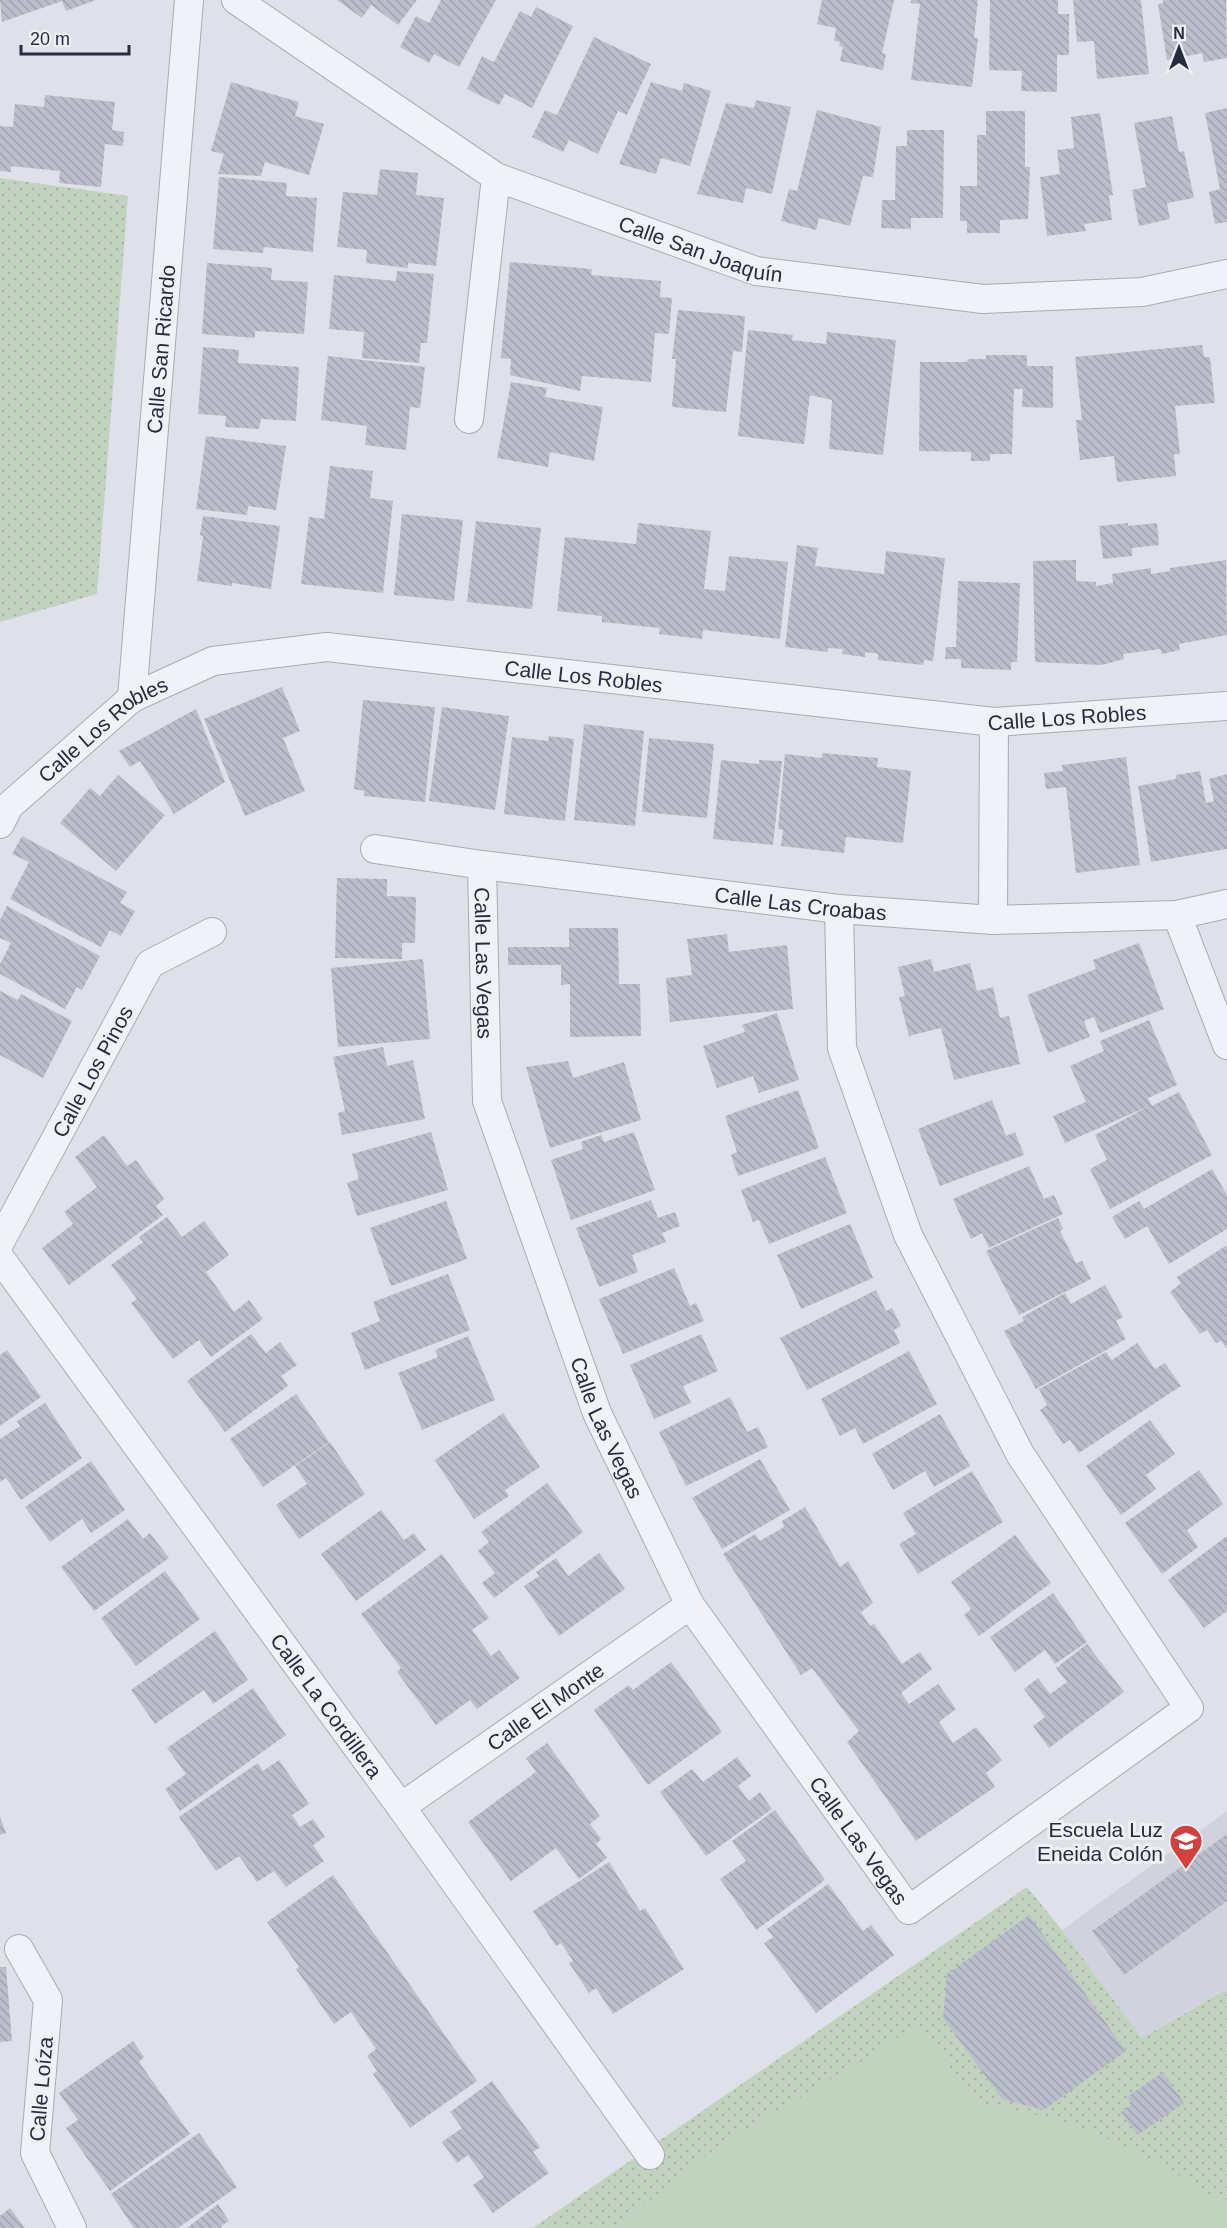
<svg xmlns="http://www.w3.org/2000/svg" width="1227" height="2228" font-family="Helvetica,sans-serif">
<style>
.built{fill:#d0d3de}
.park{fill:url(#park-dots)}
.pitch{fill:#c1d3bf}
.building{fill:url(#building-back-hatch)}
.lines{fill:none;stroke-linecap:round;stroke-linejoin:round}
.minor-casing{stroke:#a7abb6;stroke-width:30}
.minor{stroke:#f1f2f7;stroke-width:28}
.labels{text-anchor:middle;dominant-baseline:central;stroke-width:6;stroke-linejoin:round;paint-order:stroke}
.street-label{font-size:21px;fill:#272c40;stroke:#eef0f6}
.poi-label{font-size:21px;fill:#272c40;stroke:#eef0f6;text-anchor:end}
</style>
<defs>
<pattern id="park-dots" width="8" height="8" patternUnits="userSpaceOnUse" patternTransform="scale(1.5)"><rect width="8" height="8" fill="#c1d3bf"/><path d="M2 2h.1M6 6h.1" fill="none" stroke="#a6b5a5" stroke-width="1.8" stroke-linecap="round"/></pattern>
<pattern id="building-back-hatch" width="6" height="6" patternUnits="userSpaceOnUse" patternTransform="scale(1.5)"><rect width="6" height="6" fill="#bbbfcc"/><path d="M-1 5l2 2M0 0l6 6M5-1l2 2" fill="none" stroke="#a1a4b0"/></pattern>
</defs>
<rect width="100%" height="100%" fill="#dee1e9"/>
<path class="built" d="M1227,1811V1994L1224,1990L1142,2038L1062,1930Z"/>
<g class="park">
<path d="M0,178L128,196L97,594L0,622Z"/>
<path d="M1027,1887L1062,1930L1142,2038L1225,1990L1227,1994V2228H533Z"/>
</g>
<path class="pitch" d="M918,2023L977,2104C1068,2115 1152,2153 1227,2206V2228H615L722,2143L862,2061Z"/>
<g class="building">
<path d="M0,0H96L66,11L62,1L2,22Z"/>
<path d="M337,0H417L398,25L371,5L362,18Z"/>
<path d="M441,0H496L459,67L434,54L429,63L400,47L416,16L429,23Z"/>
<path d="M822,0H894L882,53L886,54L883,70L840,61L843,47L839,46L840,42L834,41L836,28L817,24Z"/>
<path d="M911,0H978L974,38H978L972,87L911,80L920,4L911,3Z"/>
<path d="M990,0H1058V14H1069V55H1057V92L1021,91L1022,71L989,70Z"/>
<path d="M1073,0H1141L1149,74L1097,79L1094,41L1077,42Z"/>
<path d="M1163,0H1226L1227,58L1204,62L1202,53L1167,60L1158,4L1163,3Z"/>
<path d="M536,7L573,26L532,108L505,94L499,105L467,89L482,56L494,62L520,11L531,17Z"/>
<path d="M594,37L651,64L627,115L618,111L598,154L569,140L563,152L532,137L545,110L557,115Z"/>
<path d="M231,82L299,102L295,116L324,124L309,175L265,162L261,176L218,174L224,154L211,151Z"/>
<path d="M651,82L682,91L684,83L711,91L690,166L661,158L656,174L619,164Z"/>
<path d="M45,95L115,102L112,130L124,132L123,146L105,144L101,187L59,183L60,171L11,166V172L0,171V126L13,127L15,104L44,107Z"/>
<path d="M756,100L791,107L772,194L746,188L743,203L697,194L726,103L754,108Z"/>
<path d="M1227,108V222L1215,224L1209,192L1220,189L1205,113Z"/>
<path d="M817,110L881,127L873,177L863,176L850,226L819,218L816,230L781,221L789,189L797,191Z"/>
<path d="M986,111H1025V167H1030L1028,219L1000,220V233H967V221H960V186H977V135H986Z"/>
<path d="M1100,113L1113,195L1109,196L1112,220L1084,224L1086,231L1047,236L1040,177L1060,174L1057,150L1074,148L1071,117Z"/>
<path d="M1172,116L1179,152L1184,151L1194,198L1167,203L1170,219L1139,226L1132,190L1146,187L1134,123Z"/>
<path d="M907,130H944L943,218H911V229L881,228L882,200H895L896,146H907Z"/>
<path d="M380,169L418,173L416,195L444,198L436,266L408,263V268L366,263L367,250L337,247L343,192L377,195Z"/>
<path d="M219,177L287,183L286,196L317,198L313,252L264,247L263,253L213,249Z"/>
<path d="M510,262L592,269L591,275L661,281L660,297L672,298L669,334L655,333L651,382L582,376L580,391L510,375L511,359L501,358Z"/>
<path d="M207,263L272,268L271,280L308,282L304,334L255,331V338L202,334Z"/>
<path d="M397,271L434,274L427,343H421L419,363L362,358L364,332L329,329L334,275L396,281Z"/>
<path d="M678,310L745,316L742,352L733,351L726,412L672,407L676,359H672Z"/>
<path d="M748,330L793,335L792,340L826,344L827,332L896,340L883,455L829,449L832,400L810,395L804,444L738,436Z"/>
<path d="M1202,345L1204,357H1210L1215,403L1175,406L1180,454H1174L1176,476L1117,482L1114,456L1080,460L1076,420H1082L1075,357Z"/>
<path d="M203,347L239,350L238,363L299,367L296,421L261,419L259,429L225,427L226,416L198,414Z"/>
<path d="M986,355H1027V366H1053V408L1022,407L1023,389H1014L1012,454H990V461H971V452L919,451L920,362H967L968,359H986Z"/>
<path d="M328,356L425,367L420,408L410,407L406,450L365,445L367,426L321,420Z"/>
<path d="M511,382L547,388L545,397L603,407L594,461L550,452L548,467L497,458Z"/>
<path d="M206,436L286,446L276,510L248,506L247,515L196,509Z"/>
<path d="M330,466L373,471L370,498L393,501L383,593L301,584L309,517L324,519Z"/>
<path d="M402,514L463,520L454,601L394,595Z"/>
<path d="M203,516L280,526L271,589L232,583V586L197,581L203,536L200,535Z"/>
<path d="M476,521L541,528L532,609L467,602Z"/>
<path d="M638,523L711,531L704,589L725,591L729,556L788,562L780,639L703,630L702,639L659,634L660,628L602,622V616L557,611L565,537L636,544Z"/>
<path d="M1128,523V526L1157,523L1159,545L1132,548V556L1103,559L1099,526Z"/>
<path d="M797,545L818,548L815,566L884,574L886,551L945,558L933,661L924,660L923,665L878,660V654L865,652V657L842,654L843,649L828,648V652L785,647Z"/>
<path d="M1076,560V581L1096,582V586L1113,583L1112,574L1151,568V574L1170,571V568L1226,560L1227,635L1179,644L1180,650L1162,654L1160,649L1123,654L1124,659L1102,665L1035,662L1033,561Z"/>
<path d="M958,581L1020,583L1017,662H1011V670L961,668V659H945L946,647H956Z"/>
<path d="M282,687L300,731L283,738L305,791L245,816L204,719Z"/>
<path d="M363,700L435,707L425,802L364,796V791L354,789Z"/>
<path d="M442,707L509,716L495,810L429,801Z"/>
<path d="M196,709L225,782L174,814L140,761L130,767L119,751Z"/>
<path d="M584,724L644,731L635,826L574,820Z"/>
<path d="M549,736L574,739L565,821L504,814L512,737L548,741Z"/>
<path d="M649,738L714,744L707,818L642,812Z"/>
<path d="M822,753L878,758L877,767L911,771L903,843L846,837L844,853L781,846L783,830L778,829L785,754L822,758Z"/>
<path d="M1126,757L1140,865L1076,873L1066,787L1046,789L1044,773L1063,771L1062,765Z"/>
<path d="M721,760L759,764V760L782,761L773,845L713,839Z"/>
<path d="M1200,771L1206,803L1214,801L1209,779L1227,774V849L1151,862L1138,786L1176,779V775Z"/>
<path d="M118,775L165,815L116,871L60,823L90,788L100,796Z"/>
<path d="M22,836L127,892L120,903L135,911L121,936L110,930L101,947L10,899L29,862L12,854Z"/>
<path d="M337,878L387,879V896L416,897L415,943H402V959L335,958Z"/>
<path d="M7,906L100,956L82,990L77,987L65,1009L0,974V964L11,943L0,938V920Z"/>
<path d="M569,928H618L619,984H640L641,1036L570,1037V984L561,985V965H508V947H569Z"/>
<path d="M727,934L729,952L787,945L793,1009L670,1022L666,978L692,975L687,939Z"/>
<path d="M1139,943L1164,1009L1100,1033L1094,1017L1084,1021L1090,1037L1048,1053L1027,995L1096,969L1093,960Z"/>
<path d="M423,959L430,1039L338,1047L331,968Z"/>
<path d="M931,959L934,972L970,963L977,991L993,987L1000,1018L1009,1016L1020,1064L954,1080L941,1028L909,1036L899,997L905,996L898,967Z"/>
<path d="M0,991L18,1000L21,994L72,1021L43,1078L0,1055Z"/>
<path d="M777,1013L799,1080L759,1093L753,1076L717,1088L703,1046L745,1032L742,1025Z"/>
<path d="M1149,1020L1177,1085L1148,1098L1152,1106L1179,1092L1212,1155L1110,1209L1090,1169L1107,1160L1095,1135L1149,1106L1065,1143L1053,1116L1086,1102L1070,1066L1104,1051L1100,1041Z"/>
<path d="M383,1047L387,1066L413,1060L425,1119L342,1135L338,1113L345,1111L333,1057Z"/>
<path d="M568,1061L573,1078L624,1062L641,1120L550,1148L526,1067Z"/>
<path d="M798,1090L819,1148L738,1176L731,1155L737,1152L725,1116Z"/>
<path d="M992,1100L1006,1136L1015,1132L1024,1155L940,1186L918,1129Z"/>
<path d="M431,1132L448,1190L357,1216L347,1183L359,1179L352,1154Z"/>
<path d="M634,1132L655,1190L571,1220L551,1160L583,1149L581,1142L601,1135L604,1142Z"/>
<path d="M104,1135L127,1166L136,1160L164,1199L156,1206L163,1215L69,1285L42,1248L73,1224L64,1212L97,1187L75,1157Z"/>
<path d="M825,1157L847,1213L769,1244L759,1220L753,1222L741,1190Z"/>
<path d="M1029,1166L1044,1199L1054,1195L1063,1214L989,1248L982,1233L971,1239L953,1199Z"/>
<path d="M1212,1169L1227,1195V1229L1169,1264L1147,1226L1125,1239L1112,1217L1139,1201L1144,1209Z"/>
<path d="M651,1200L658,1218L675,1212L680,1226L662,1233L666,1242L632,1255L638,1272L599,1287L576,1228Z"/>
<path d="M446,1201L467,1259L391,1286L370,1228Z"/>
<path d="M167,1217L182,1237L204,1221L229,1255L206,1272L234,1312L249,1300L263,1319L211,1357L199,1340L173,1359L131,1303L137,1299L111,1265L143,1242L139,1237Z"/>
<path d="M1058,1218L1063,1229L1060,1231L1076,1263L1082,1261L1091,1279L1019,1315L986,1251Z"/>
<path d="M850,1224L873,1278L801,1309L777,1255Z"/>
<path d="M1227,1245V1349L1221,1341L1216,1343L1207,1330L1200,1334L1170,1292L1181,1283L1177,1277Z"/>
<path d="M674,1268L690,1306L696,1303L704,1321L623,1354L599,1299Z"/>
<path d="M448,1274L470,1330L365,1370L351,1333L380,1321L373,1302Z"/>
<path d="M1105,1285L1123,1317L1116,1321L1126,1339L1036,1389L1004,1331L1024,1321L1022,1317L1065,1293L1071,1304Z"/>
<path d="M876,1290L886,1311L892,1308L901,1326L894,1330L900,1343L807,1390L780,1338Z"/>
<path d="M251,1334L266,1353L280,1342L297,1365L281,1376L288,1386L225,1432L187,1381Z"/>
<path d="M701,1334L718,1371L683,1386L691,1403L654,1419L630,1365Z"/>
<path d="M468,1336L495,1400L422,1430L398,1373L438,1357L435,1350Z"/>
<path d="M1137,1343L1155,1369L1165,1363L1181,1386L1079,1453L1070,1440L1063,1444L1040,1410L1047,1405L1039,1389L1106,1352L1112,1360Z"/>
<path d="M7,1350L41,1397L0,1426V1355Z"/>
<path d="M909,1351L937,1404L863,1444L855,1428L840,1436L821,1399Z"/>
<path d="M296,1394L329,1442L263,1487L230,1439Z"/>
<path d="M730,1397L747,1432L758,1427L768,1447L686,1486L659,1432Z"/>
<path d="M45,1403L82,1458L21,1500L6,1478L0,1482V1439L20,1426L17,1421Z"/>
<path d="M503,1413L540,1467L505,1490L509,1496L474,1519L435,1460Z"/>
<path d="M940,1414L970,1466L934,1487L925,1471L893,1490L872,1454Z"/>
<path d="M1150,1420L1175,1454L1146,1475L1156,1489L1121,1515L1086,1466Z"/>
<path d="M330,1442L365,1494L299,1539L276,1505L307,1484L295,1466Z"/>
<path d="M760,1459L790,1510L722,1549L692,1498Z"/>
<path d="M91,1461L125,1510L91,1533L82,1519L50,1542L25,1507Z"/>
<path d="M1199,1470L1223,1504L1187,1530L1198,1547L1162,1574L1125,1523Z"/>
<path d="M972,1471L1003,1522L918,1574L899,1544L916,1534L903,1513Z"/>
<path d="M547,1483L583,1532L494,1598L482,1583L495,1573L478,1551L489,1542L481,1532Z"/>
<path d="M805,1507L840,1567L848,1561L873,1603L861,1612L870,1626L874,1624L902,1664L920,1652L932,1669L901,1693L909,1704L938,1684L956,1709L939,1722L953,1743L976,1727L1002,1760L986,1773L995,1787L916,1841L847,1742L859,1731L855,1726L812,1668L801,1675L723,1554L755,1534L760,1541L784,1527L782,1521Z"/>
<path d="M381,1510L404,1540L414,1533L426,1550L356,1601L321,1554Z"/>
<path d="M128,1519L143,1539L150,1533L169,1558L94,1611L61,1567Z"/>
<path d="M1015,1535L1051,1583L979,1636L964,1615L971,1609L951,1582Z"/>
<path d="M1227,1536V1611L1204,1628L1168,1580Z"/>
<path d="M599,1553L625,1589L559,1636L524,1586L539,1576L536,1572L556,1558L568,1576Z"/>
<path d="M442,1554L489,1618L472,1630L491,1656L499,1650L520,1678L477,1709L470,1700L436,1725L397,1672L401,1668L361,1614Z"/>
<path d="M165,1571L200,1619L136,1666L101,1618Z"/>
<path d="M1053,1593L1087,1642L1055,1664L1045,1650L1015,1672L990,1637Z"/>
<path d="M215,1631L248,1680L213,1704L204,1690L155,1724L131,1690Z"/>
<path d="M1087,1644L1124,1692L1049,1748L1033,1726L1045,1717L1024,1689L1038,1678L1050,1694L1067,1682L1056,1668Z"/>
<path d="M671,1662L722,1732L648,1785L594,1710L629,1685L633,1690Z"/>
<path d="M253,1688L286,1735L180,1811L165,1789L186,1774L167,1748Z"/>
<path d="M547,1743L600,1816L590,1824L601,1839L596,1844L607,1858L579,1879L556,1848L511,1881L468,1822L536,1772L526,1758Z"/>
<path d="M737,1757L751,1776L738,1786L749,1801L760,1792L772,1809L706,1856L660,1792L692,1769L703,1782Z"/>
<path d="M279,1760L309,1804L292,1815L300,1827L313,1819L325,1837L313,1845L324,1861L286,1887L274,1871L257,1882L239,1856L216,1871L179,1817L258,1763L263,1771Z"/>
<path d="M775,1810L825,1880L756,1930L720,1879L746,1861L732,1841Z"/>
<path d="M0,1817L6,1833L0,1835Z"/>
<path d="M1227,1834V1901L1124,1975L1092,1931Z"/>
<path d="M609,1862L640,1911L645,1908L684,1969L613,2014L596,1988L589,1993L569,1963L573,1961L561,1943L556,1946L533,1911Z"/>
<path d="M333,1875L477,2081L410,2128L373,2074L377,2071L367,2056L376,2049L351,2012L334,2024L296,1969L299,1967L267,1922Z"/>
<path d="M828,1884L863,1931L871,1925L894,1955L816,2013L764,1943L773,1937L767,1929Z"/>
<path d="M1029,1915L1126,2051L1044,2110L1002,2099L943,2018L947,1974Z"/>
<path d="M0,1967H6L12,2041L0,2042Z"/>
<path d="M133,2041L144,2057L139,2062L190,2134L110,2191L66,2128L78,2120L59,2093Z"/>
<path d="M1163,2072L1184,2103L1138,2135L1121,2112L1132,2104L1127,2097Z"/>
<path d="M492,2081L540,2147L533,2152L549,2173L493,2213L473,2185L484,2177L468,2155L457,2163L442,2142L462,2128L450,2112Z"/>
<path d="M199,2133L237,2187L178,2228H134L111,2194Z"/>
<path d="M218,2204L229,2221L221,2226L222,2228H187Z"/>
<path d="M10,2208L25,2228H0V2216Z"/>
</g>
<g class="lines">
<defs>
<g id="minor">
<path id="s1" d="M236,0L496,177L756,271L983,299L1142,292L1227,274"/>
<path d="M469,419L496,177"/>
<path id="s2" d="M132,698L189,0"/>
<path id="s3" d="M0,824L9,806L132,698L213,661L327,647L994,722L1227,706"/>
<path id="s4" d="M375,849L482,865L839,909L993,920L1177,915L1227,904"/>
<path id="s5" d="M482,865L487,1101L597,1413L690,1605L909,1910L1189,1708L1020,1454L908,1235L842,1048L839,909"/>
<path d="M1177,915L1227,1045"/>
<path d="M993,920L994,722"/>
<path id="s6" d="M0,1242L150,964L212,932"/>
<path id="s7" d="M0,1258L401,1807L650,2155"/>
<path id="s8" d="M401,1807L690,1605"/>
<path d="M19,1949L48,2000L35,2153L72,2228"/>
</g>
</defs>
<use href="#minor" class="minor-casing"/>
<use href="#minor" class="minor"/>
</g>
<defs>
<symbol id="school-pin" viewBox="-11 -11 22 30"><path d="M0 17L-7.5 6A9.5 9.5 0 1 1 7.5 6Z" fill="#d4403d" stroke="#eef0f6"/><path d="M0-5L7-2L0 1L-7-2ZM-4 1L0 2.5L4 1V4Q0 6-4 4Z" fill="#fff"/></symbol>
</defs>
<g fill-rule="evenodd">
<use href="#school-pin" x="1167" y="1822" width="38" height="52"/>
</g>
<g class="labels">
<g class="street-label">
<text stroke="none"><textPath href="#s1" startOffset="532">Calle San Joaquín</textPath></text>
<text stroke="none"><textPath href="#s2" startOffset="350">Calle San Ricardo</textPath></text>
<text stroke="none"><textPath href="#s3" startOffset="646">Calle Los Robles</textPath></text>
<text stroke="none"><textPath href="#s3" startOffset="1132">Calle Los Robles</textPath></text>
<text stroke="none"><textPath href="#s3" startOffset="142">Calle Los Robles</textPath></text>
<text stroke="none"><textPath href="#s4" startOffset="429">Calle Las Croabas</textPath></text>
<text stroke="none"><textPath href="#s5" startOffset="98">Calle Las Vegas</textPath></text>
<text stroke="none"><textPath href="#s6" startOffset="194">Calle Los Pinos</textPath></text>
<text stroke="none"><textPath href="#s5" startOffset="584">Calle Las Vegas</textPath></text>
<text stroke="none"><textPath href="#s7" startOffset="554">Calle La Cordillera</textPath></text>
<text stroke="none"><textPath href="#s8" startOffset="176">Calle El Monte</textPath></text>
<text stroke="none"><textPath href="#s5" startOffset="1070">Calle Las Vegas</textPath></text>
<text transform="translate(41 2089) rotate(-85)">Calle Loíza</text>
</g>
<g class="poi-label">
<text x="1163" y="1829">Escuela Luz<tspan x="1163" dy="24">Eneida Colón</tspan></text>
</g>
</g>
<g transform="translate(1179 48)" stroke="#eef0f6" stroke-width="4.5" paint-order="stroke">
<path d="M0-4.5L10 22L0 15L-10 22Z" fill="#272c40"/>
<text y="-9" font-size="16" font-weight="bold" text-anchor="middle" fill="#272c40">N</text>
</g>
<path d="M21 45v9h108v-9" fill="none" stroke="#272c40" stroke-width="3"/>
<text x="30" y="45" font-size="18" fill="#272c40" stroke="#eef0f6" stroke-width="4.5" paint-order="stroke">20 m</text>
</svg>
